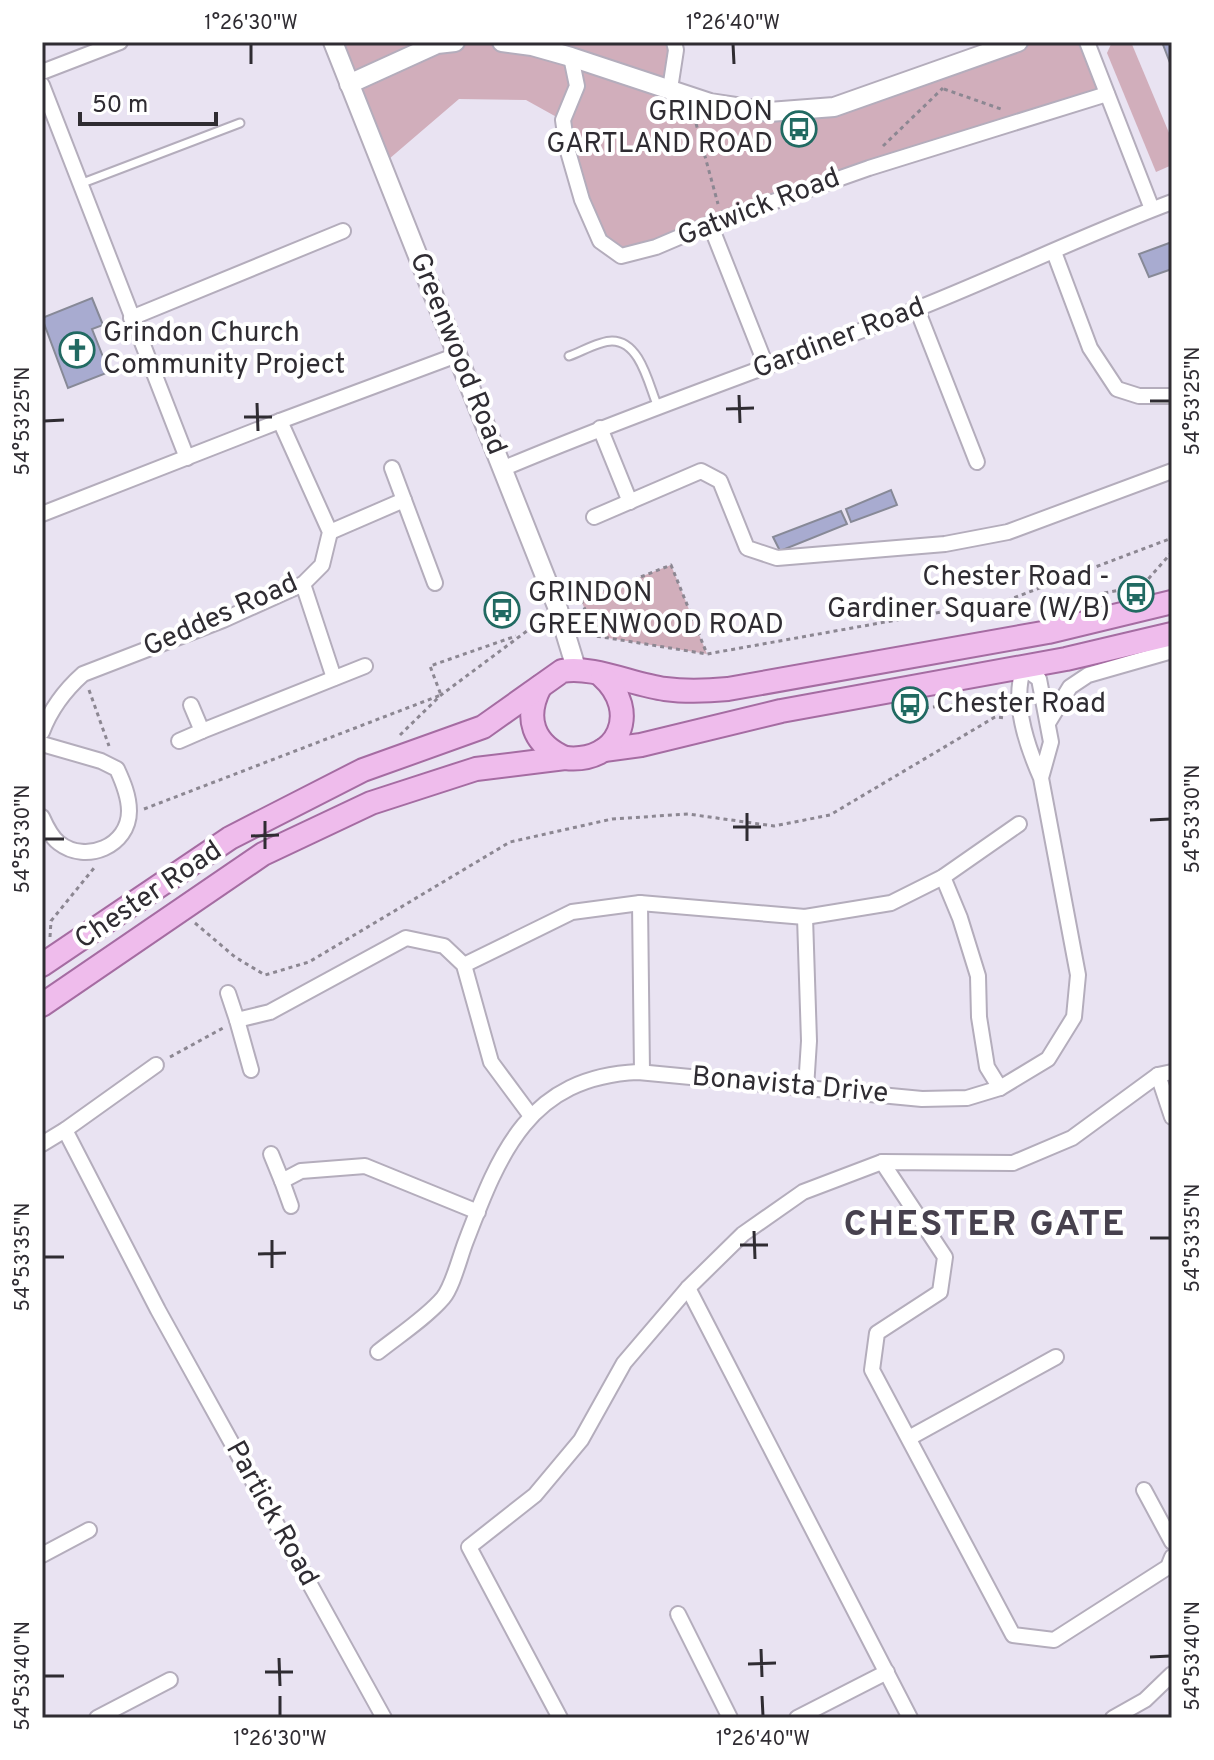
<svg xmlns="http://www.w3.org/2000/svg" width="1214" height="1760" font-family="Overpass,sans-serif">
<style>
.green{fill:#d1aebb}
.building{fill:#a8abd0;stroke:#878997;stroke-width:2}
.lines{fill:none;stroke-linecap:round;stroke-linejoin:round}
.service-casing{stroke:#b4adbc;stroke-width:11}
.minor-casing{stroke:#b4adbc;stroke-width:18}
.tertiary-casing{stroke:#b4adbc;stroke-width:22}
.primary-casing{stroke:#a56ca2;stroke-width:26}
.path{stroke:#8c8792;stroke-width:3;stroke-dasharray:4 4;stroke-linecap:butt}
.service{stroke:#fff;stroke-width:7}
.minor{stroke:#fff;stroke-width:14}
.tertiary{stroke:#fff;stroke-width:18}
.primary{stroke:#efbcec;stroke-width:22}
.ticks{fill:none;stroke:#2f2c32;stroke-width:3}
.labels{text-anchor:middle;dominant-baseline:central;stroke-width:8;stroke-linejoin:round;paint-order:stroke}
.poi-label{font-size:28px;fill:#2f2c32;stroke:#fff;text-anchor:start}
.street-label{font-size:28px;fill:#2f2c32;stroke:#fff}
.district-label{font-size:36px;font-weight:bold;letter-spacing:2px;fill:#47414e;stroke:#fff}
.neatline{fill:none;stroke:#2f2c32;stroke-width:3}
.ticks-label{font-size:20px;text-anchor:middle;fill:#2f2c32}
</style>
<rect width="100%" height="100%" fill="#e9e3f2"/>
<g class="green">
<path d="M337,42H674L670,89L710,103L834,107L1018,42H1087L1107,94L621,256L600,241L562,120L526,100L459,99L382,165Z"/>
<path d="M1112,42H1131L1172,140V165L1156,172L1107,53Z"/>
<path d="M671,565L707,654L596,636L581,600Z"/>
</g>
<g class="building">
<path d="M1162,42H1172V68Z"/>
<path d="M1172,242V269L1149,277L1139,254Z"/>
<path d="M92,298L103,325L92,329L109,372L68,388L42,318Z"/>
<path d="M891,490L897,505L851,522L846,509Z"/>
<path d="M841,511L847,524L780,551L773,537Z"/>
</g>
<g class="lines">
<defs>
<g id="service">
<path d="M80,184L240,123"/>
<path d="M569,356C581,352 599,341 612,341C641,341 649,387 658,407"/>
</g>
<g id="minor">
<path d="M1087,42L1152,209"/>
<path d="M571,57L577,86L563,120L567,148L582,200L600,241L621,256L656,247L710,224L869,168L1107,94"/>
<path d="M42,72L120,42"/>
<path d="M42,85L187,458"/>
<path d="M670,89L676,50L674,42"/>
<path d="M710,224L767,368"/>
<path d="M1054,252L1090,348L1117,389L1139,396H1172"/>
<path d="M917,309L977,462"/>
<path d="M131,318L343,231"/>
<path d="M600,428L630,502"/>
<path d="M392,468L435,583"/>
<path d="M502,469C634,413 770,367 904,314C994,279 1081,236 1172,202"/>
<path d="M42,514L280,421L457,355"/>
<path d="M594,517L701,471L720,481L747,548L777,558L945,544L1008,532L1172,471"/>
<path d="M330,532L404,500"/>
<path d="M303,584L334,678"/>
<path d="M1048,723L1070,687L1088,675L1172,651"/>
<path d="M202,731L365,666"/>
<path d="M42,732C51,708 64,691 83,674L223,620L303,584L322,565L330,532L280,421"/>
<path d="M179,741L202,731L191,705"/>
<path d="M42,744L101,761L117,769C123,782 129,796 129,811C129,846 86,864 59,843C51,837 46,826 42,817"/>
<path d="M943,877L960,918L978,976L979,1017L987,1067L1000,1088"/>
<path d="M640,903L642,1072"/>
<path d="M805,917L809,1041L806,1088"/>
<path d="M464,965L572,912L640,903L805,917L891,903L943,877L1019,824"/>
<path d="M228,993L237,1020L270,1012L406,938L444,946L464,965L491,1062L531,1116"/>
<path d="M237,1020L251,1070"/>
<path d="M1158,1075L1172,1117"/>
<path d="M65,1130L158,1310L384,1718"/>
<path d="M42,1144L65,1130L156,1065"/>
<path d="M271,1154L282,1181L301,1171L365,1166L478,1212"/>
<path d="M882,1162L945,1257L940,1292L877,1333L872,1370L1013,1635L1054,1640L1168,1567L1172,1557"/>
<path d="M282,1181L291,1206"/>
<path d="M688,1288L910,1718"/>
<path d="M378,1352C398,1336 427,1317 443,1298C453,1286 460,1256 466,1241C500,1152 529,1077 638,1072L922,1099L967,1098L1000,1088L1048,1059L1074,1017L1078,975L1041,778C1027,746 1011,701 1024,668L1039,679L1051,742L1041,778"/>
<path d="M909,1438L1056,1357"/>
<path d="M1144,1490L1172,1542"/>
<path d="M42,1555L89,1530"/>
<path d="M678,1614L730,1718"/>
<path d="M97,1718L170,1680"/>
<path d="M560,1718L469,1547L535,1495L581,1440L624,1363L688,1288L743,1234L803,1192L882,1162L1013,1163L1072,1138L1158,1075L1172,1072"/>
<path d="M797,1718L887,1672"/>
<path d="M1113,1718L1145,1700L1172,1674"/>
</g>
<g id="tertiary">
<path d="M333,42L558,609L576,668"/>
<path d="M502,42L532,46L571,57L710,103L769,112L834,107L1018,42"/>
<path d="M349,84L437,44L455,42"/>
</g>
<g id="primary">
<path d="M540,687C524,718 533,744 565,758"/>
<path d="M604,750L641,745L781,711L1066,659L1172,634"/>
<path d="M42,965L230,838L363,770L483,727L562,671C591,665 634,685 665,689C687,692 707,691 728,689L1048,632L1172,602"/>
<path d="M42,1005L263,854L371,803L476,769L565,758C619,764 641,711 602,676"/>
</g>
</defs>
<use href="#service" class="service-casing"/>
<use href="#minor" class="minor-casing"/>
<use href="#tertiary" class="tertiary-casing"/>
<use href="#primary" class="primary-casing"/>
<g class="path">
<path d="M944,89L1001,109"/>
<path d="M694,116L718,204"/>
<path d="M883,146L943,88"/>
<path d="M581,600L596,636L707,654L1008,600L1172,538"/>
<path d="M1090,600L1104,593L1142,586L1172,552"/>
<path d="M574,603L671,565L707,654"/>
<path d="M89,690L109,746"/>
<path d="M925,708L984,701L994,702L1002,708"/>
<path d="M400,735L441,695L543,619"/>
<path d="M144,809L441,695L430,666L516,636"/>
<path d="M195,923L235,957L265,975L309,962L510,842L612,819L688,814L774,826L830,815L995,717L1007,718"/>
<path d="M50,937L51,921L94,868"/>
<path d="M170,1057L223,1028"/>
</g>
<use href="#service" class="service"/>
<use href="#minor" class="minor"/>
<use href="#tertiary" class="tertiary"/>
<use href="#primary" class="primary"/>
</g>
<path class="ticks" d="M251,44V64M733,44L734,64M739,395L740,423M1150,401H1170M257,403L258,431M726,409L754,408M244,417H272M44,421L64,420M747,813V841M1150,820L1170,819M265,821V849M733,827H761M251,836L279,835M44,839H64M754,1231L755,1259M1150,1238H1170M272,1240V1268M740,1245H768M258,1254L286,1253M44,1257H64M761,1649L762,1677M1150,1657L1170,1656M279,1658L280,1686M748,1664L776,1663M265,1672H293M44,1676H64M280,1696V1716M762,1696L763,1716"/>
<defs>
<symbol id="bus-ring" viewBox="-11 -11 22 22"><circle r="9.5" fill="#fff" stroke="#216a62" stroke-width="1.5"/><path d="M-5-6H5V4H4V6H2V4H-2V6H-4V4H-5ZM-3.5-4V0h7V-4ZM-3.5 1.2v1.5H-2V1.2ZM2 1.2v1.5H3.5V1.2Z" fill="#216a62"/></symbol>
<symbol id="church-ring" viewBox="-11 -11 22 22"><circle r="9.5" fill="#fff" stroke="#216a62" stroke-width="1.5"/><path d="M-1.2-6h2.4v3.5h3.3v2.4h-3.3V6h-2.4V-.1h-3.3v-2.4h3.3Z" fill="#216a62"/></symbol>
</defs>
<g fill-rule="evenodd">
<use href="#bus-ring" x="779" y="109" width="40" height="40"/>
<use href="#church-ring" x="57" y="330" width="40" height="40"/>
<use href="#bus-ring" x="1116" y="574" width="40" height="40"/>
<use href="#bus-ring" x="482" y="590" width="40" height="40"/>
<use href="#bus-ring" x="890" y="685" width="40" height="40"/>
</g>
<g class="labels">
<g class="poi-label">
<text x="773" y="113" text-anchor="end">GRINDON<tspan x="773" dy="32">GARTLAND ROAD</tspan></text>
<text x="103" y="334">Grindon Church<tspan x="103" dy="32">Community Project</tspan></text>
<text x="1110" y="578" text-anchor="end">Chester Road -<tspan x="1110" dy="32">Gardiner Square (W/B)</tspan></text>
<text x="528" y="594">GRINDON<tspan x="528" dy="32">GREENWOOD ROAD</tspan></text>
<text x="936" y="705">Chester Road</text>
</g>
<g class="street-label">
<text transform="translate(759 208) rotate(-21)">Gatwick Road</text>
<text transform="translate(839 339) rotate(-21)">Gardiner Road</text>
<text transform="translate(457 354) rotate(68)">Greenwood Road</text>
<text transform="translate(221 616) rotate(-24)">Geddes Road</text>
<text transform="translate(149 896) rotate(-34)">Chester Road</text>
<text transform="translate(790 1086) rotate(5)">Bonavista Drive</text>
<text transform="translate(271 1514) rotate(61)">Partick Road</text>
</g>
<g class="district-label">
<text x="985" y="1226">CHESTER GATE</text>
</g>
</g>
<rect width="1214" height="1760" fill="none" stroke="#ffffff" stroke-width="88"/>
<path d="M80 112v12h136v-12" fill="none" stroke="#2f2c32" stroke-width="4"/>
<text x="92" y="112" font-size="24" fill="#2f2c32" stroke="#ffffff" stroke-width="6" paint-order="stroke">50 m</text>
<rect x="44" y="44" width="1126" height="1672" class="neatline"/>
<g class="ticks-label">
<text x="251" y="29">1°26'30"W</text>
<text x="733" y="29">1°26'40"W</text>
<text transform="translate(1192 401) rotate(-90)" y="7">54°53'25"N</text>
<text transform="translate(22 421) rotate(-90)" y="7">54°53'25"N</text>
<text transform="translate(1192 819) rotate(-90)" y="7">54°53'30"N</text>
<text transform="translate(22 839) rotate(-90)" y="7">54°53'30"N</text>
<text transform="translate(1192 1238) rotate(-90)" y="7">54°53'35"N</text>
<text transform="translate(22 1257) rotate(-90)" y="7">54°53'35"N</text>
<text transform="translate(1192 1656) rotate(-90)" y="7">54°53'40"N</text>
<text transform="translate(22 1676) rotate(-90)" y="7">54°53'40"N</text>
<text x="280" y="1745">1°26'30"W</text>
<text x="763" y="1745">1°26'40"W</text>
</g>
</svg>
